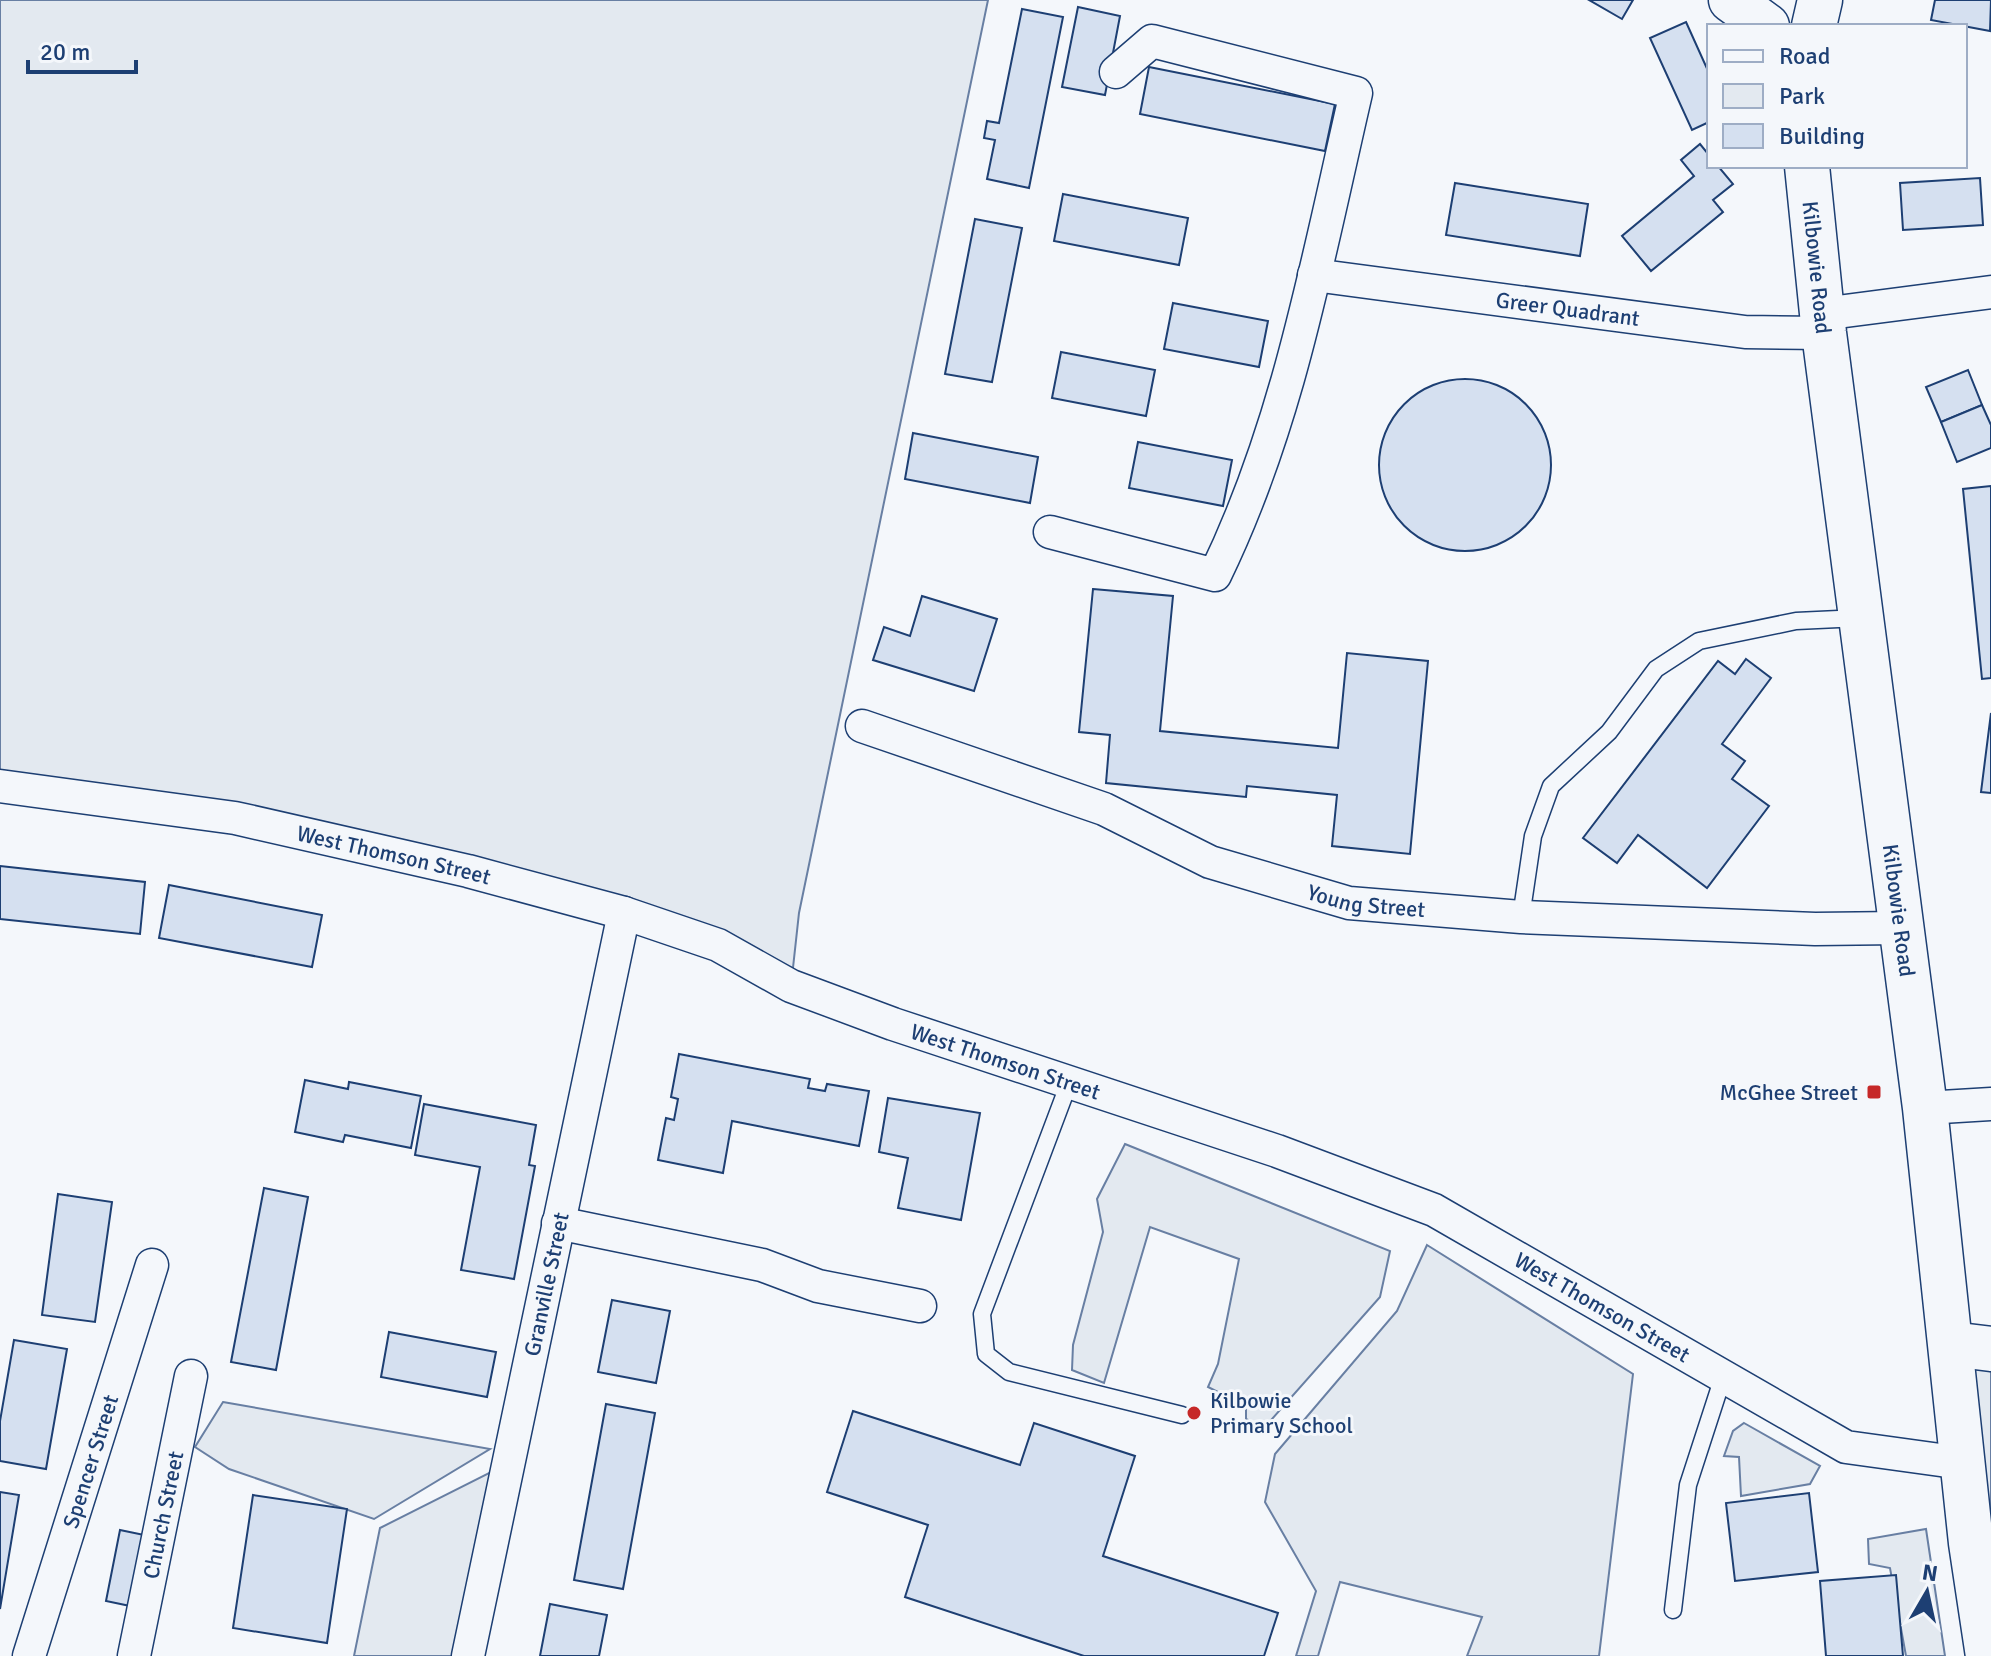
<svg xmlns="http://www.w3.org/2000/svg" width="1991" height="1656" font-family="Signika,sans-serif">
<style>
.green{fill:#e3e9f0;stroke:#687fa3;stroke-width:2}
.building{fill:#d5e0f0;stroke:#1d3f73;stroke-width:2}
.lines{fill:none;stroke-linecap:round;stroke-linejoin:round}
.lane-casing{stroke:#1d3f73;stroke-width:19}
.street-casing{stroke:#1d3f73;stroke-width:35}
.secondary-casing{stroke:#1d3f73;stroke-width:47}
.primary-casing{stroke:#1d3f73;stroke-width:47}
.lane{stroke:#f4f7fb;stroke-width:16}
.street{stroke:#f4f7fb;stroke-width:32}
.secondary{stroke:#f4f7fb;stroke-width:44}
.primary{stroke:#f4f7fb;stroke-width:44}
.poi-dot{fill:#c62828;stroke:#f4f7fb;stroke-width:3}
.labels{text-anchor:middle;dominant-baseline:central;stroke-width:6;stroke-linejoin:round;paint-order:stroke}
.street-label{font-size:22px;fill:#1d3f73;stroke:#f4f7fb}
.poi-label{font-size:22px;fill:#1d3f73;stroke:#f4f7fb;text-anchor:end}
</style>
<rect width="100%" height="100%" fill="#f4f7fb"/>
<g class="green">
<path d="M0,0H988L799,913L791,986L624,913L0,786Z"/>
<path d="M1125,1144L1390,1251L1380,1297L1264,1428L1246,1419V1406L1208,1387L1218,1364L1239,1259L1150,1227L1104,1383L1072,1370L1073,1345L1103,1232L1097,1199Z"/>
<path d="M1427,1245L1633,1374L1599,1656H1467L1482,1617L1340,1582L1318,1656H1296L1316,1591L1265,1502L1275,1454L1397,1311Z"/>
<path d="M1951,1344L1991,1349V1656Z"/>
<path d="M223,1402L490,1449L374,1519L229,1469L195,1447Z"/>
<path d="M1744,1423L1820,1466L1810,1484L1741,1496L1739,1457L1724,1456L1733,1431Z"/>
<path d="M493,1471L452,1656H354L380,1528Z"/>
<path d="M1926,1529L1945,1656H1906L1890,1568L1869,1564L1868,1539Z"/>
</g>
<g class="building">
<path d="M1589,0H1633L1622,19Z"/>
<path d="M1935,0H1991L1990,31L1931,20Z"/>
<path d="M1078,7L1120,16L1105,95L1062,87Z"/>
<path d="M1022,9L1063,17L1029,188L987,179L995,140L984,138L987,121L999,123Z"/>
<path d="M1686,22L1709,73V122L1692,130L1650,38Z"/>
<path d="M1149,67L1335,104L1325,151L1140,114Z"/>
<path d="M1700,144L1709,155V166H1718L1733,184L1713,200L1723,212L1651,271L1622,236L1694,176L1681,160Z"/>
<path d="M1980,178L1983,225L1903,230L1900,183Z"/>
<path d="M1455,183L1588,204L1580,256L1446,235Z"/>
<path d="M1063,194L1188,218L1179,265L1054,241Z"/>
<path d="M975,219L1022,228L992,382L945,374Z"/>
<path d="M1173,303L1268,321L1259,367L1164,349Z"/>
<path d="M1061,352L1155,370L1146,416L1052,398Z"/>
<path d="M1968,370L1982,405L1941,422L1926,387Z"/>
<circle cx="1465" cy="465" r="86"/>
<path d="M1982,405L1991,425V448L1957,462L1941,422Z"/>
<path d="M913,433L1038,457L1030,503L905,479Z"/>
<path d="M1138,442L1232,460L1223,506L1129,488Z"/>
<path d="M1991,486V678L1982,679L1963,489Z"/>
<path d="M1093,589L1173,596L1160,731L1338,748L1347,653L1428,661L1410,854L1332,846L1337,795L1247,786L1246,797L1106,783L1110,735L1079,732Z"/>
<path d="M922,596L997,619L974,691L873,660L884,627L910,636Z"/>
<path d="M1746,659L1771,678L1722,744L1745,761L1732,779L1769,806L1707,888L1638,835L1617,863L1583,838L1718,661L1735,674Z"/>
<path d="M1991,713V793L1981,792Z"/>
<path d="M0,866L145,882L140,934L0,919Z"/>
<path d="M169,885L322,915L312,967L159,938Z"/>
<path d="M679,1054L810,1079L808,1088L825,1091L827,1084L869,1091L859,1146L732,1121L723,1173L658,1160L666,1118L674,1120L678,1099L671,1097Z"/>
<path d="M305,1080L348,1089L349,1082L421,1096L411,1148L345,1135L343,1142L295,1132Z"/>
<path d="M888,1098L980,1113L961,1220L898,1208L908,1158L879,1152Z"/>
<path d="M424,1104L536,1125L529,1165L535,1166L514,1279L461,1270L480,1167L415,1155Z"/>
<path d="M264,1188L308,1197L276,1370L231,1362Z"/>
<path d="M58,1194L112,1202L95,1322L42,1315Z"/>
<path d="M612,1300L670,1311L656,1383L598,1372Z"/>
<path d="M389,1332L496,1352L487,1397L381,1377Z"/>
<path d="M14,1340L67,1349L46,1469L0,1461V1421Z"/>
<path d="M606,1404L655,1413L623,1589L574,1580Z"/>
<path d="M853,1411L1020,1465L1034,1423L1135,1456L1103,1556L1278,1613L1264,1656H1084L905,1597L928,1525L827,1492Z"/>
<path d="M0,1492L19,1495L0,1609Z"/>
<path d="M1809,1493L1818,1572L1735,1581L1726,1503Z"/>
<path d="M253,1495L347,1509L327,1643L233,1628Z"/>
<path d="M120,1530L149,1536L135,1607L106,1601Z"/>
<path d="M1896,1575L1903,1656H1826L1820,1581Z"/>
<path d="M550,1604L607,1615L599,1656H540Z"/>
</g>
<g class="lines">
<defs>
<g id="lane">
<path d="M1521,917L1533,836L1551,786L1609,732L1656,669L1699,641L1796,621L1860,618"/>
<path d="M1069,1083L982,1314L986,1354L1009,1372L1182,1415"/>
<path d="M1673,1610L1688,1485L1724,1374"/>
</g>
<g id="street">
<path id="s1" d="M1314,275L1745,332L1824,333"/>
<path d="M1822,314L1991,292"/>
<path d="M1050,532L1215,575C1289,423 1318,256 1356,93L1152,41L1116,72"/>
<path id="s2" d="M862,726L1104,809L1210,862L1349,903L1521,917L1815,929L1900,928"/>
<path id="s3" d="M0,786L235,818L468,871L624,913L718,945L791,986L893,1024L1277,1151L1434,1210L1846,1447L1962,1463"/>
<path d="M1925,1108L1991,1104"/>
<path d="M558,1223L762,1265L818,1286L920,1306"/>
<path id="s4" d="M29,1656L152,1265"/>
<path id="s5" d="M134,1656L191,1376"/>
<path id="s6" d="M468,1656L624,913"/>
</g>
<g id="secondary">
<path d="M1731,0L1767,26"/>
<path d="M1951,1344L1991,1349"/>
</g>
<g id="primary">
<path d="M1814,26L1820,0"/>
<path id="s7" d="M1807,166L1824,333L1925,1108L1971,1543L1988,1656"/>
</g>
</defs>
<use href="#lane" class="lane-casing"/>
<use href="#street" class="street-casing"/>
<use href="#secondary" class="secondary-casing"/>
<use href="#primary" class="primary-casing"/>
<use href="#lane" class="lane"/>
<use href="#street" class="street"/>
<use href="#secondary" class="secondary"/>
<use href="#primary" class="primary"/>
</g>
<g class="poi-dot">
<rect x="1866" y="1084" width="16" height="16" rx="4"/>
<circle cx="1194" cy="1413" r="8"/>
</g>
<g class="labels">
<g class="street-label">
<text stroke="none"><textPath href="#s7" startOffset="102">Kilbowie Road</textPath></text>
<text stroke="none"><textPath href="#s1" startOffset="256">Greer Quadrant</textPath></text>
<text stroke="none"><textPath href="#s3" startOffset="400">West Thomson Street</textPath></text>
<text stroke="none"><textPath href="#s2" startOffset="536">Young Street</textPath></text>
<text stroke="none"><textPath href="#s7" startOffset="750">Kilbowie Road</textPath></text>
<text stroke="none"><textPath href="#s3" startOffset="1048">West Thomson Street</textPath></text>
<text stroke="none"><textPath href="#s6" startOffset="380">Granville Street</textPath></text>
<text stroke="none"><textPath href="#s3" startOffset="1696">West Thomson Street</textPath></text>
<text stroke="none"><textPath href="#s4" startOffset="204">Spencer Street</textPath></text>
<text stroke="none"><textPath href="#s5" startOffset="144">Church Street</textPath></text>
</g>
<g class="poi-label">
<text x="1858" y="1092">McGhee Street</text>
<text x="1210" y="1400" text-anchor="start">Kilbowie<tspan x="1210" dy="25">Primary School</tspan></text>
</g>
</g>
<rect x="1707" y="24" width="260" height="144" fill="#f4f7fb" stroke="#9eadc5" stroke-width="2"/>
<rect x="1723" y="50" width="40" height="12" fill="#f4f7fb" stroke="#9eadc5" stroke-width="2"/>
<text x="1779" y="64" font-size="24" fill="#1d3f73">Road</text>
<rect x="1723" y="84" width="40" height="24" fill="#e3e9f0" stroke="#9eadc5" stroke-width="2"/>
<text x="1779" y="104" font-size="24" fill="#1d3f73">Park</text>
<rect x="1723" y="124" width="40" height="24" fill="#d5e0f0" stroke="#9eadc5" stroke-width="2"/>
<text x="1779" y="144" font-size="24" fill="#1d3f73">Building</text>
<g transform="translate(1927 1592) rotate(9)" stroke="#f4f7fb" stroke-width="6" paint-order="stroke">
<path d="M0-6L14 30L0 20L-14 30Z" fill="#1d3f73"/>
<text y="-12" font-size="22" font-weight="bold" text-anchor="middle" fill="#1d3f73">N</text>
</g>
<path d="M28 60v12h108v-12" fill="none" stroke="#1d3f73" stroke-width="4"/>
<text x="40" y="60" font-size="24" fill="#1d3f73" stroke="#f4f7fb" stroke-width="6" paint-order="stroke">20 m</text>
</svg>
